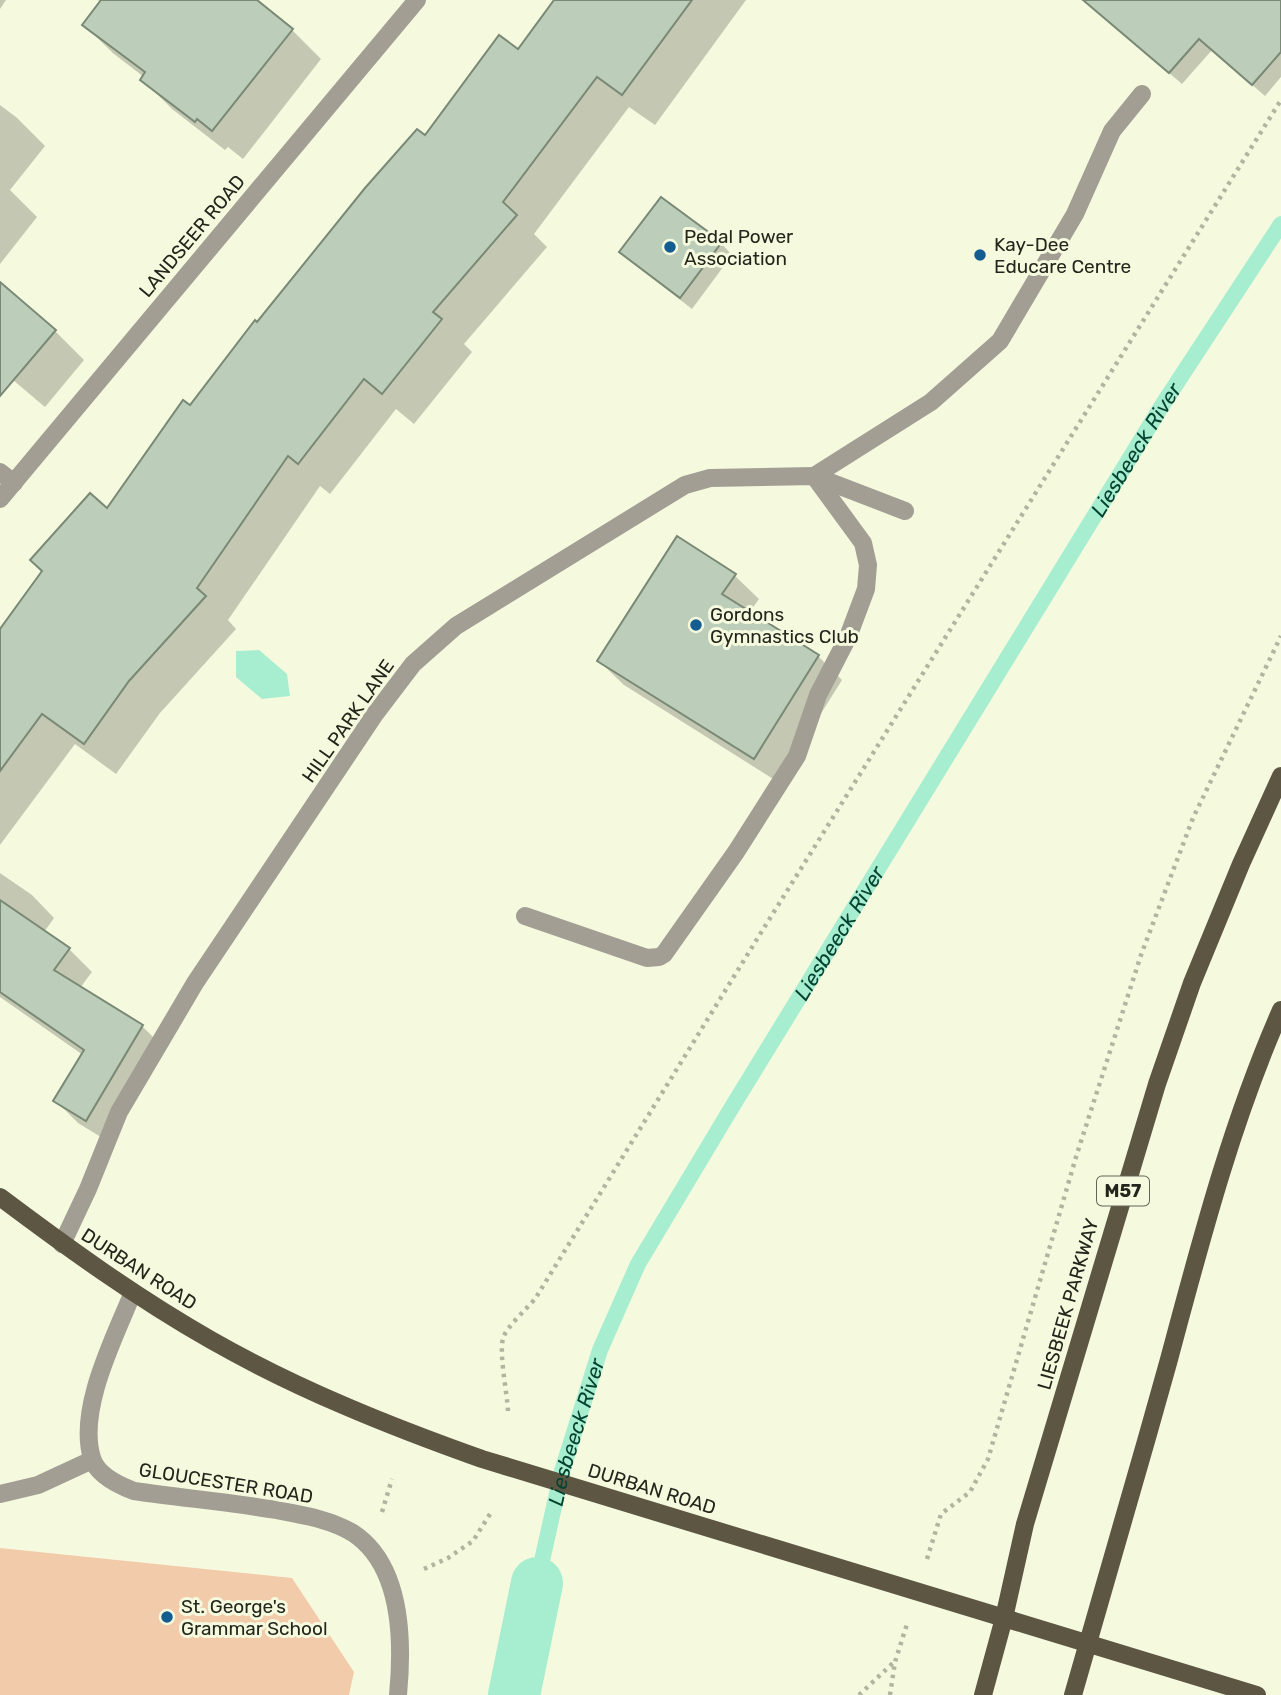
<svg xmlns="http://www.w3.org/2000/svg" width="1281" height="1695" font-family="Rubik,sans-serif">
<style>
.green{fill:#f2cbaa}
.water{fill:#a7edd0}
.shadow{fill:#0003}
.lines{fill:none;stroke-linecap:round;stroke-linejoin:round}
.stream{stroke:#a7edd0;stroke-width:16}
.canal{stroke:#a7edd0;stroke-width:52}
.building{fill:#bcceb9;stroke:#798976;stroke-width:2}
.path{stroke:#b1b59f;stroke-width:4.5;stroke-dasharray:3.5 5;stroke-linecap:butt}
.minor{stroke:#a29e93;stroke-width:18}
.major{stroke:#5d5643;stroke-width:18}
.poi-dot{fill:#145d91;stroke:#f5fadf;stroke-width:2.5}
.labels{text-anchor:middle;dominant-baseline:central;stroke-width:6;stroke-linejoin:round;paint-order:stroke}
.shield{fill:#f5fadf;stroke:#636556;stroke-width:2}
.shield-label{font-size:18px;font-weight:bold;fill:#24251b}
.street-label{font-size:19px;fill:#24251b;stroke:#f5fadf}
.poi-label{font-size:19px;fill:#24251b;stroke:#f5fadf;text-anchor:start}
.water-label{font-size:21px;font-style:italic;fill:#044230;stroke:#f5fadf}
</style>
<rect width="100%" height="100%" fill="#f5fadf"/>
<path class="green" d="M0,1548L292,1578L354,1672L349,1695H0Z"/>
<path class="water" d="M259,650L287,674L290,696L262,699L236,677V651Z"/>
<g class="shadow">
<path d="M0,0H6L0,9Z"/>
<path d="M98,0H254L292,30L321,59L243,159L228,147L225,150L172,109L142,79L144,77L114,54L84,25L101,3Z"/>
<path d="M556,0H746L655,125L629,107L534,234L547,247L464,344L472,352L414,424L396,409L330,494L320,486L228,620L236,629L160,713L116,774L75,744L0,845V632L107,511L258,324L425,137L518,52Z"/>
<path d="M1084,0H1281V77L1265,96L1212,50L1182,84Z"/>
<path d="M0,105L16,117L45,146L10,190L37,217L0,264Z"/>
<path d="M721,243L732,255L692,309L633,263L621,252Z"/>
<path d="M0,285L55,331L84,360L45,407L0,369Z"/>
<path d="M734,575L759,599L749,613L818,656L842,680L778,782L624,685L599,661Z"/>
<path d="M0,873L32,895L54,918L44,932L69,949L92,972L80,988L142,1026L165,1049L109,1142L78,1123L55,1100L83,1055L0,997Z"/>
</g>
<g class="lines">
<path class="stream" id="s1" d="M537,1583L562,1471L600,1350L638,1264L732,1107L1163,404L1281,224"/>
<path class="canal" d="M514,1695L537,1583"/>
</g>
<g class="building">
<path d="M101,0H257L293,29L212,131L197,119L195,122L140,80L145,72L82,25Z"/>
<path d="M554,0H692L622,95L597,77L503,202L517,215L433,312L442,319L382,394L364,379L298,464L288,456L197,588L206,596L129,681L84,744L42,714L0,771V629L42,571L30,560L90,493L107,508L183,400L190,405L255,320L257,322L365,188L417,129L425,135L499,35L518,49Z"/>
<path d="M1083,0H1281V52L1252,85L1199,39L1169,73Z"/>
<path d="M661,197L722,242L680,298L619,252Z"/>
<path d="M0,282L56,330L0,396Z"/>
<path d="M677,536L736,574L722,594L819,655L754,759L597,661Z"/>
<path d="M0,900L70,948L54,970L143,1025L86,1121L53,1101L84,1050L0,992Z"/>
</g>
<g class="lines">
<g class="path">
<path d="M508,1411C507,1391 499,1356 503,1338C506,1328 527,1308 535,1299L762,931L1281,100"/>
<path d="M382,1512L392,1479"/>
<path d="M927,1559L941,1514L970,1492L988,1459L1076,1157L1141,955L1193,818L1281,636"/>
<path d="M424,1569L448,1558L473,1541L490,1514"/>
<path d="M859,1695L894,1662"/>
<path d="M890,1695L895,1662L907,1624"/>
</g>
<g class="minor">
<path d="M0,472L14,483"/>
<path d="M0,499L417,0"/>
<path d="M525,916L647,958L659,957L664,954L736,852L797,756L818,695L848,637L866,589L868,565L863,543L814,476L931,402L1000,341L1075,214L1112,131L1142,94"/>
<path d="M62,1244L88,1189L119,1112L195,983L375,714L413,664L456,626L685,485L710,478L814,476L905,511"/>
<path d="M133,1292C115,1337 77,1409 92,1458C97,1475 118,1485 134,1491C181,1498 229,1502 276,1510C302,1515 330,1519 353,1533C403,1566 403,1643 398,1695"/>
<path d="M0,1494L38,1485L92,1460"/>
</g>
<g class="major">
<path d="M0,1197C68,1248 137,1298 211,1340C297,1389 389,1426 482,1459L1257,1695"/>
<path d="M983,1695L1004,1618L1025,1524L1157,1084L1192,983L1241,864L1281,776"/>
<path d="M1073,1695C1105,1585 1137,1474 1168,1363C1200,1244 1231,1123 1281,1010"/>
</g>
</g>
<g class="poi-dot">
<circle cx="670" cy="247" r="7"/>
<circle cx="980" cy="255" r="7"/>
<circle cx="696" cy="625" r="7"/>
<circle cx="167" cy="1617" r="7"/>
</g>
<g class="labels">
<rect class="shield" x="1097" y="1176.5" width="52" height="29" rx="5"/>
<g class="shield-label">
<text x="1123" y="1191">M57</text>
</g>
<g class="street-label">
<text transform="translate(192 236) rotate(-50)">LANDSEER ROAD</text>
<text transform="translate(348 721) rotate(-55)">HILL PARK LANE</text>
<text transform="translate(139 1269) rotate(33)">DURBAN ROAD</text>
<text transform="translate(1068 1304) rotate(-74)">LIESBEEK PARKWAY</text>
<text transform="translate(226 1483) rotate(9)">GLOUCESTER ROAD</text>
<text transform="translate(652 1489) rotate(17)">DURBAN ROAD</text>
</g>
<g class="poi-label">
<text x="684" y="236">Pedal Power<tspan x="684" dy="22">Association</tspan></text>
<text x="994" y="244">Kay-Dee<tspan x="994" dy="22">Educare Centre</tspan></text>
<text x="710" y="614">Gordons<tspan x="710" dy="22">Gymnastics Club</tspan></text>
<text x="181" y="1606">St. George's<tspan x="181" dy="22">Grammar School</tspan></text>
</g>
<g class="water-label">
<text stroke="none"><textPath href="#s1" startOffset="1290">Liesbeeck River</textPath></text>
<text stroke="none"><textPath href="#s1" startOffset="723">Liesbeeck River</textPath></text>
<text stroke="none"><textPath href="#s1" startOffset="156">Liesbeeck River</textPath></text>
</g>
</g>
</svg>
